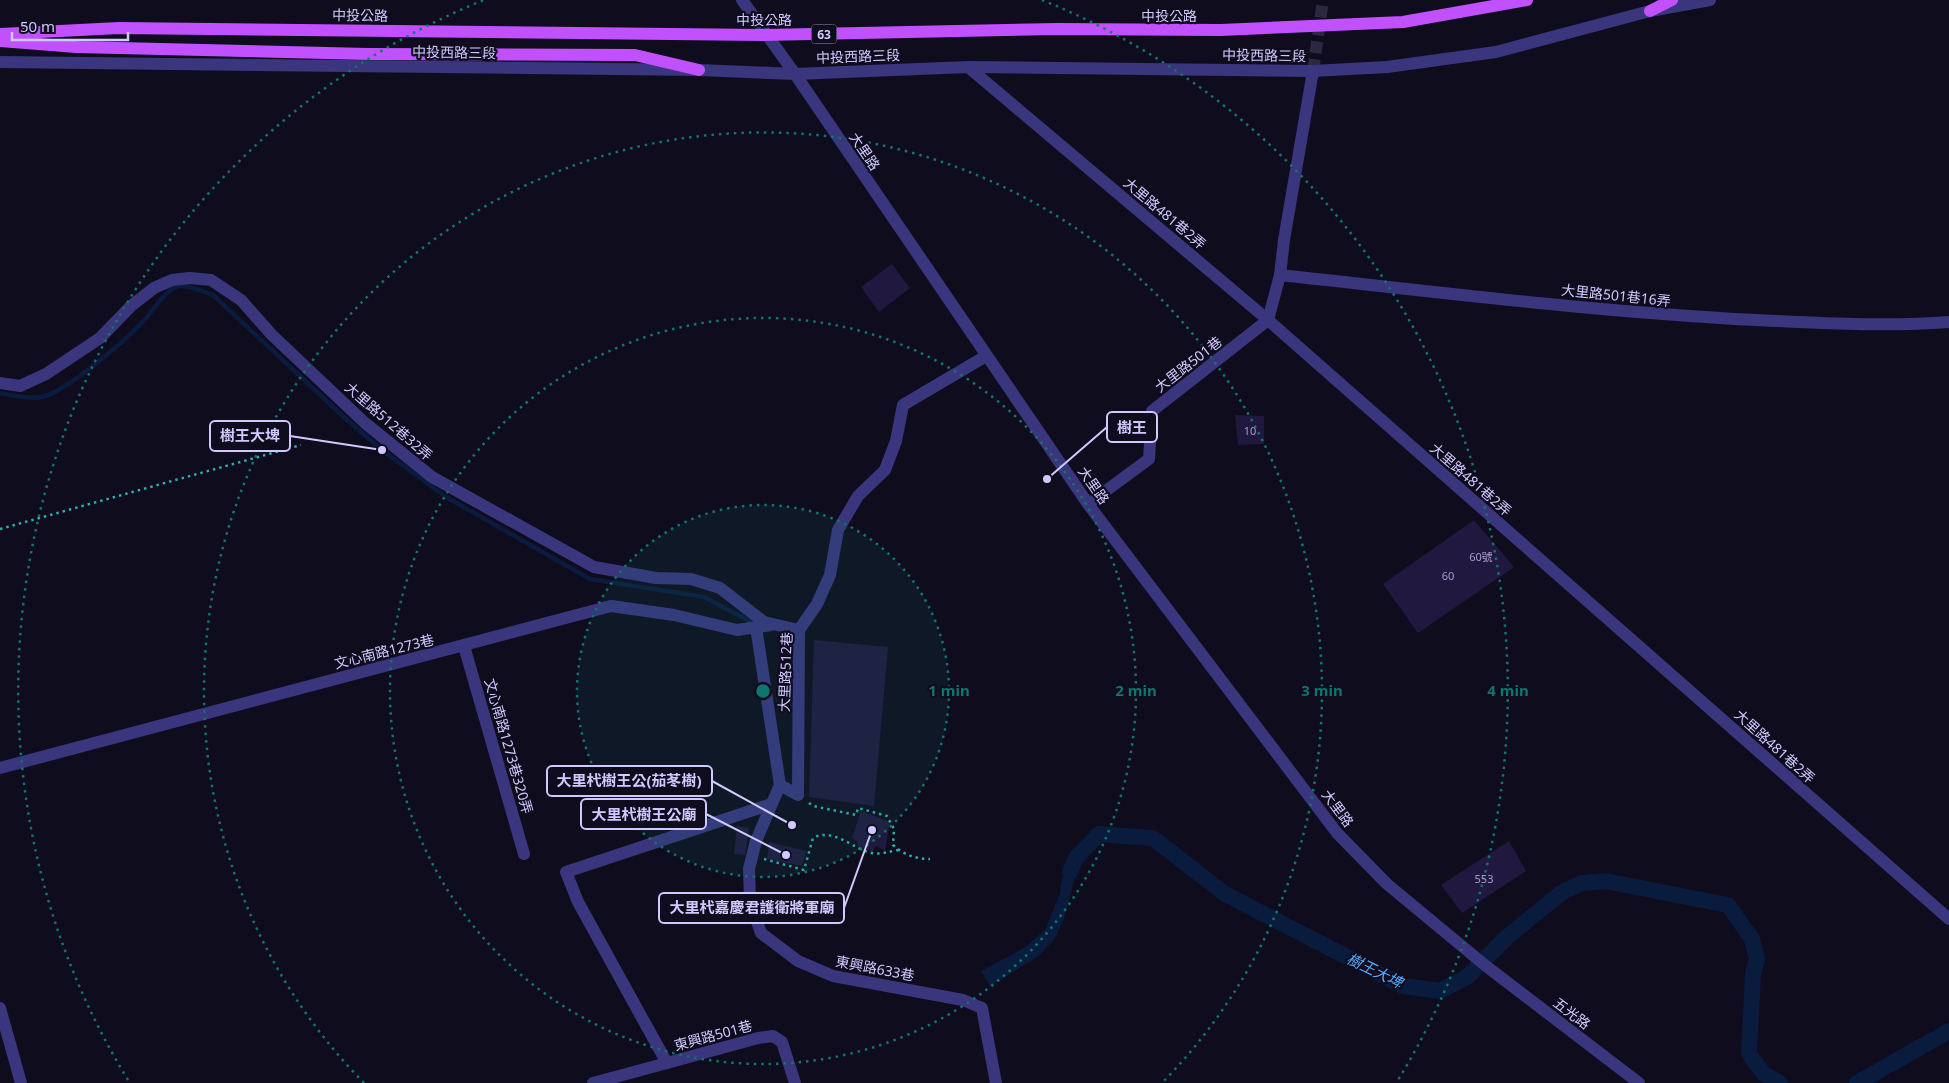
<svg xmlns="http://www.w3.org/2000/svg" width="1949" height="1083" font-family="'Noto Sans','Noto Sans TC',sans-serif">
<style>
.water{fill:#0a1c3e}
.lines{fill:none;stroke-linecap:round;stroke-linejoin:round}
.stream{stroke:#0a1c3e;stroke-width:4.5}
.canal{stroke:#0a1c3e;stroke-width:16}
.building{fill:#20183f}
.minor-tunnel{stroke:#2c2840;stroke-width:12;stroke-dasharray:12 6;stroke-linecap:butt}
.path{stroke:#2cb0ab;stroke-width:2.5;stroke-dasharray:2.5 4;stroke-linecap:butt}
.minor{stroke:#3a367e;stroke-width:12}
.major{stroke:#c150ff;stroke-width:12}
.ring{fill:none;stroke:#0f766e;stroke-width:2.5;stroke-dasharray:2.5 5}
.labels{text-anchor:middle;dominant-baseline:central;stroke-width:4.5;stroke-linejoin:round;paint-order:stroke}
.number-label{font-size:11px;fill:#a49dcf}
.shield{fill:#0f0c1e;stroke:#9690bc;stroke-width:1}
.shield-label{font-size:12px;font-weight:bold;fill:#d0c9ff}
.street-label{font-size:14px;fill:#d0c9ff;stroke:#0f0c1e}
.water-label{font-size:15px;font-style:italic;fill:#57adff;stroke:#0f0c1e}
.centre{fill:#0f766e;stroke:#0f0c1e;stroke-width:2.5}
.ring-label{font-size:15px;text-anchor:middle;font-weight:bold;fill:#0f766e;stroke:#0f0c1e;stroke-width:4.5;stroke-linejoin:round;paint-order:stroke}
.leader{fill:none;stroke:#d0c9ff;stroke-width:2}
.callout-dot{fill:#d0c9ff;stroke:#0f0c1e;stroke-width:2}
.callout{fill:#0f0c1e;stroke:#d0c9ff;stroke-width:2}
.callout-label{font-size:15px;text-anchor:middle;font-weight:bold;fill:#d0c9ff}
</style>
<rect width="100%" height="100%" fill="#0f0c1e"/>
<path class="water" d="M1081,853L1064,919L1055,938L1039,956L990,986L981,971L1024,948L1045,930L1060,894L1061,883L1068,859L1070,856Z"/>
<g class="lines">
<path class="stream" d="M0,393C13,396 29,399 42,397C66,392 130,337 147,317C155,308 167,287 180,286C189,285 204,292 213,295L346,419L382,450L446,497L590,579L704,597L755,624"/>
<g class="canal">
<path d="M1070,872L1076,858L1099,834L1153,838L1225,894L1403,986L1440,991L1467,977L1506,938L1561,893L1582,883L1605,881L1728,905L1752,939L1757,959L1753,974L1749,1054L1764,1074L1780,1083"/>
<path d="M1857,1083L1949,1031"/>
</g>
</g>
<g class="building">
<path d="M892,264L910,288L879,312L861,287Z"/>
<path d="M1235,415L1264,416V444L1238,445Z"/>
<path d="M1474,520L1514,567L1418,633L1383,584Z"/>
<path d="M814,640L888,647L874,806L809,797Z"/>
<path d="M861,811L890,822L885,851L876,846L873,852L858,846L857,841L852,838Z"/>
<path d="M737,826L749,828L745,855L734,854Z"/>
<path d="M1509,841L1526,871L1462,913L1441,885Z"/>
<path d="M769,842L806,851L802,866L767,859Z"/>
</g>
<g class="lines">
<path class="minor-tunnel" d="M1313,71L1323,0"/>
<g class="path">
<path d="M0,529L301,445"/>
<path d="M809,803L813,806L856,815L858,808L887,816L894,829L893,845C904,855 916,859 930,859"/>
<path d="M764,859L804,870L813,838C834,827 852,849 872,853C882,855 889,851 899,850"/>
</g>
<g class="minor">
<path d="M742,0L795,74L1088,504L1337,833L1387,884L1486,966L1639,1083"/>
<path d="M0,62L699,70L795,74L968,67L1313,71L1387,67L1496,52L1650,11L1710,0"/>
<path d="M968,67L1268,320L1949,919"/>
<path d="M1280,275C1439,292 1597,312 1756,320C1821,323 1884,327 1949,322"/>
<path d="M0,383L20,386L46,374L100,338L131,306L154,288L172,280L190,278L211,280L241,300L272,335L365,423L432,477L594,567L656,578L691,579L720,588L764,622L799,630"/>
<path d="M1088,504L1149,459L1152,411L1268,320L1280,275L1284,240L1313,71"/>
<path d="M756,627L780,785"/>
<path d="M464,646L524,854"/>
<path d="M0,768L611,606L674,615L737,630L771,625"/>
<path d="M780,785L798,795L799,630L817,604L830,575L838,530L858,496L885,470L896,441L903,405L986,356"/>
<path d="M780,785L756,841L749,869L750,901L761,933L798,961L833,976L963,1000L982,1008L996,1083"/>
<path d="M0,1008L21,1083"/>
<path d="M667,1063L758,1038L773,1036L782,1042L795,1083"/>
<path d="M593,1083L667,1063L578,902L566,872L771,804"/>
</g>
<g class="major">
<path d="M1650,11L1672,0"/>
<path d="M0,34L119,28L763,35L1057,29L1221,30L1403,22L1527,0"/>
<path d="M0,41L76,47L368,54L635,55L699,70"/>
</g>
</g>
<circle cx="763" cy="691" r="186" fill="#0f766e" fill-opacity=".12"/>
<g class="ring">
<circle cx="763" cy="691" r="186"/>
<circle cx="763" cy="691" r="373"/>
<path d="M364 1083A559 559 0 1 1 1162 1083"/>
<path d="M128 1080A745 745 0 0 1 484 0M1042 0A745 745 0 0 1 1398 1080"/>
</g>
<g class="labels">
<g class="number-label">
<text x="1250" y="430">10</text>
<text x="1481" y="556">60號</text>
<text x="1448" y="575">60</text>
<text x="1484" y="878">553</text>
</g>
<rect class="shield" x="811.5" y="24.5" width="25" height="19" rx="4"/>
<g class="shield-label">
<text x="824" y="34">63</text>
</g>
<g class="street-label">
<text transform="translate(360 15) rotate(1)">中投公路</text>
<text x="1169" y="15">中投公路</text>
<text x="764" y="19">中投公路</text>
<text transform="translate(454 52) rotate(1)">中投西路三段</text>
<text transform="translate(1264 55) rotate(1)">中投西路三段</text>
<text transform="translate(858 56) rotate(-2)">中投西路三段</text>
<text transform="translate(865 151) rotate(56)">大里路</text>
<text transform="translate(1165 213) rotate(40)">大里路481巷2弄</text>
<text transform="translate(1616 295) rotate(6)">大里路501巷16弄</text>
<text transform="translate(1188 364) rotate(-38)">大里路501巷</text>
<text transform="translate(389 421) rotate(41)">大里路512巷32弄</text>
<text transform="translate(1471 479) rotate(41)">大里路481巷2弄</text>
<text transform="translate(1094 485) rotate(55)">大里路</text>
<text transform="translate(384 651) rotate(-14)">文心南路1273巷</text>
<text transform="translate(785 672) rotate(-88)">大里路512巷</text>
<text transform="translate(509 746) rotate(74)">文心南路1273巷320弄</text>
<text transform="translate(1775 746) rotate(42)">大里路481巷2弄</text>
<text transform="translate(1338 808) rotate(53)">大里路</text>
<text transform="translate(875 968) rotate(11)">東興路633巷</text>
<text transform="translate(1572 1013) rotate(37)">五光路</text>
<text transform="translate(713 1035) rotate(-15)">東興路501巷</text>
</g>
<g class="water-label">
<text transform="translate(1375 970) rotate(26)">樹王大埤</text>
</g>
</g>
<circle cx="763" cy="691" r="8" class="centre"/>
<g class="ring-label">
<text x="949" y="696">1 min</text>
<text x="1136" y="696">2 min</text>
<text x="1322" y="696">3 min</text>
<text x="1508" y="696">4 min</text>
</g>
<path class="leader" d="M1047 479L1107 427M382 450L290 436M792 825L712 781M786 855L706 814M872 830L844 908"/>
<g class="callout-dot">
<circle cx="1047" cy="479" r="5"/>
<circle cx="382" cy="450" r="5"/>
<circle cx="792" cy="825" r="5"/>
<circle cx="786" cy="855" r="5"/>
<circle cx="872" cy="830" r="5"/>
</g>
<g class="callout">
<rect x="1107" y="412" width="50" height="30" rx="5"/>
<rect x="210" y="421" width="80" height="30" rx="5"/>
<rect x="547" y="766" width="165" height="30" rx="5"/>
<rect x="581" y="799" width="125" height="30" rx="5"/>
<rect x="659" y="893" width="185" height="30" rx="5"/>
</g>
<g class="callout-label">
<text x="1132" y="433">樹王</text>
<text x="250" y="441">樹王大埤</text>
<text x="629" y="786">大里杙樹王公(茄苳樹)</text>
<text x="644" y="820">大里杙樹王公廟</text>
<text x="752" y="913">大里杙嘉慶君護衛將軍廟</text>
</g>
<path d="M12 32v8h116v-8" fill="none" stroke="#d0c9ff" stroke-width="2.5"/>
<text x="20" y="32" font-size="15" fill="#d0c9ff" stroke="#0f0c1e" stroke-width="4" paint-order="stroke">50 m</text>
</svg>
